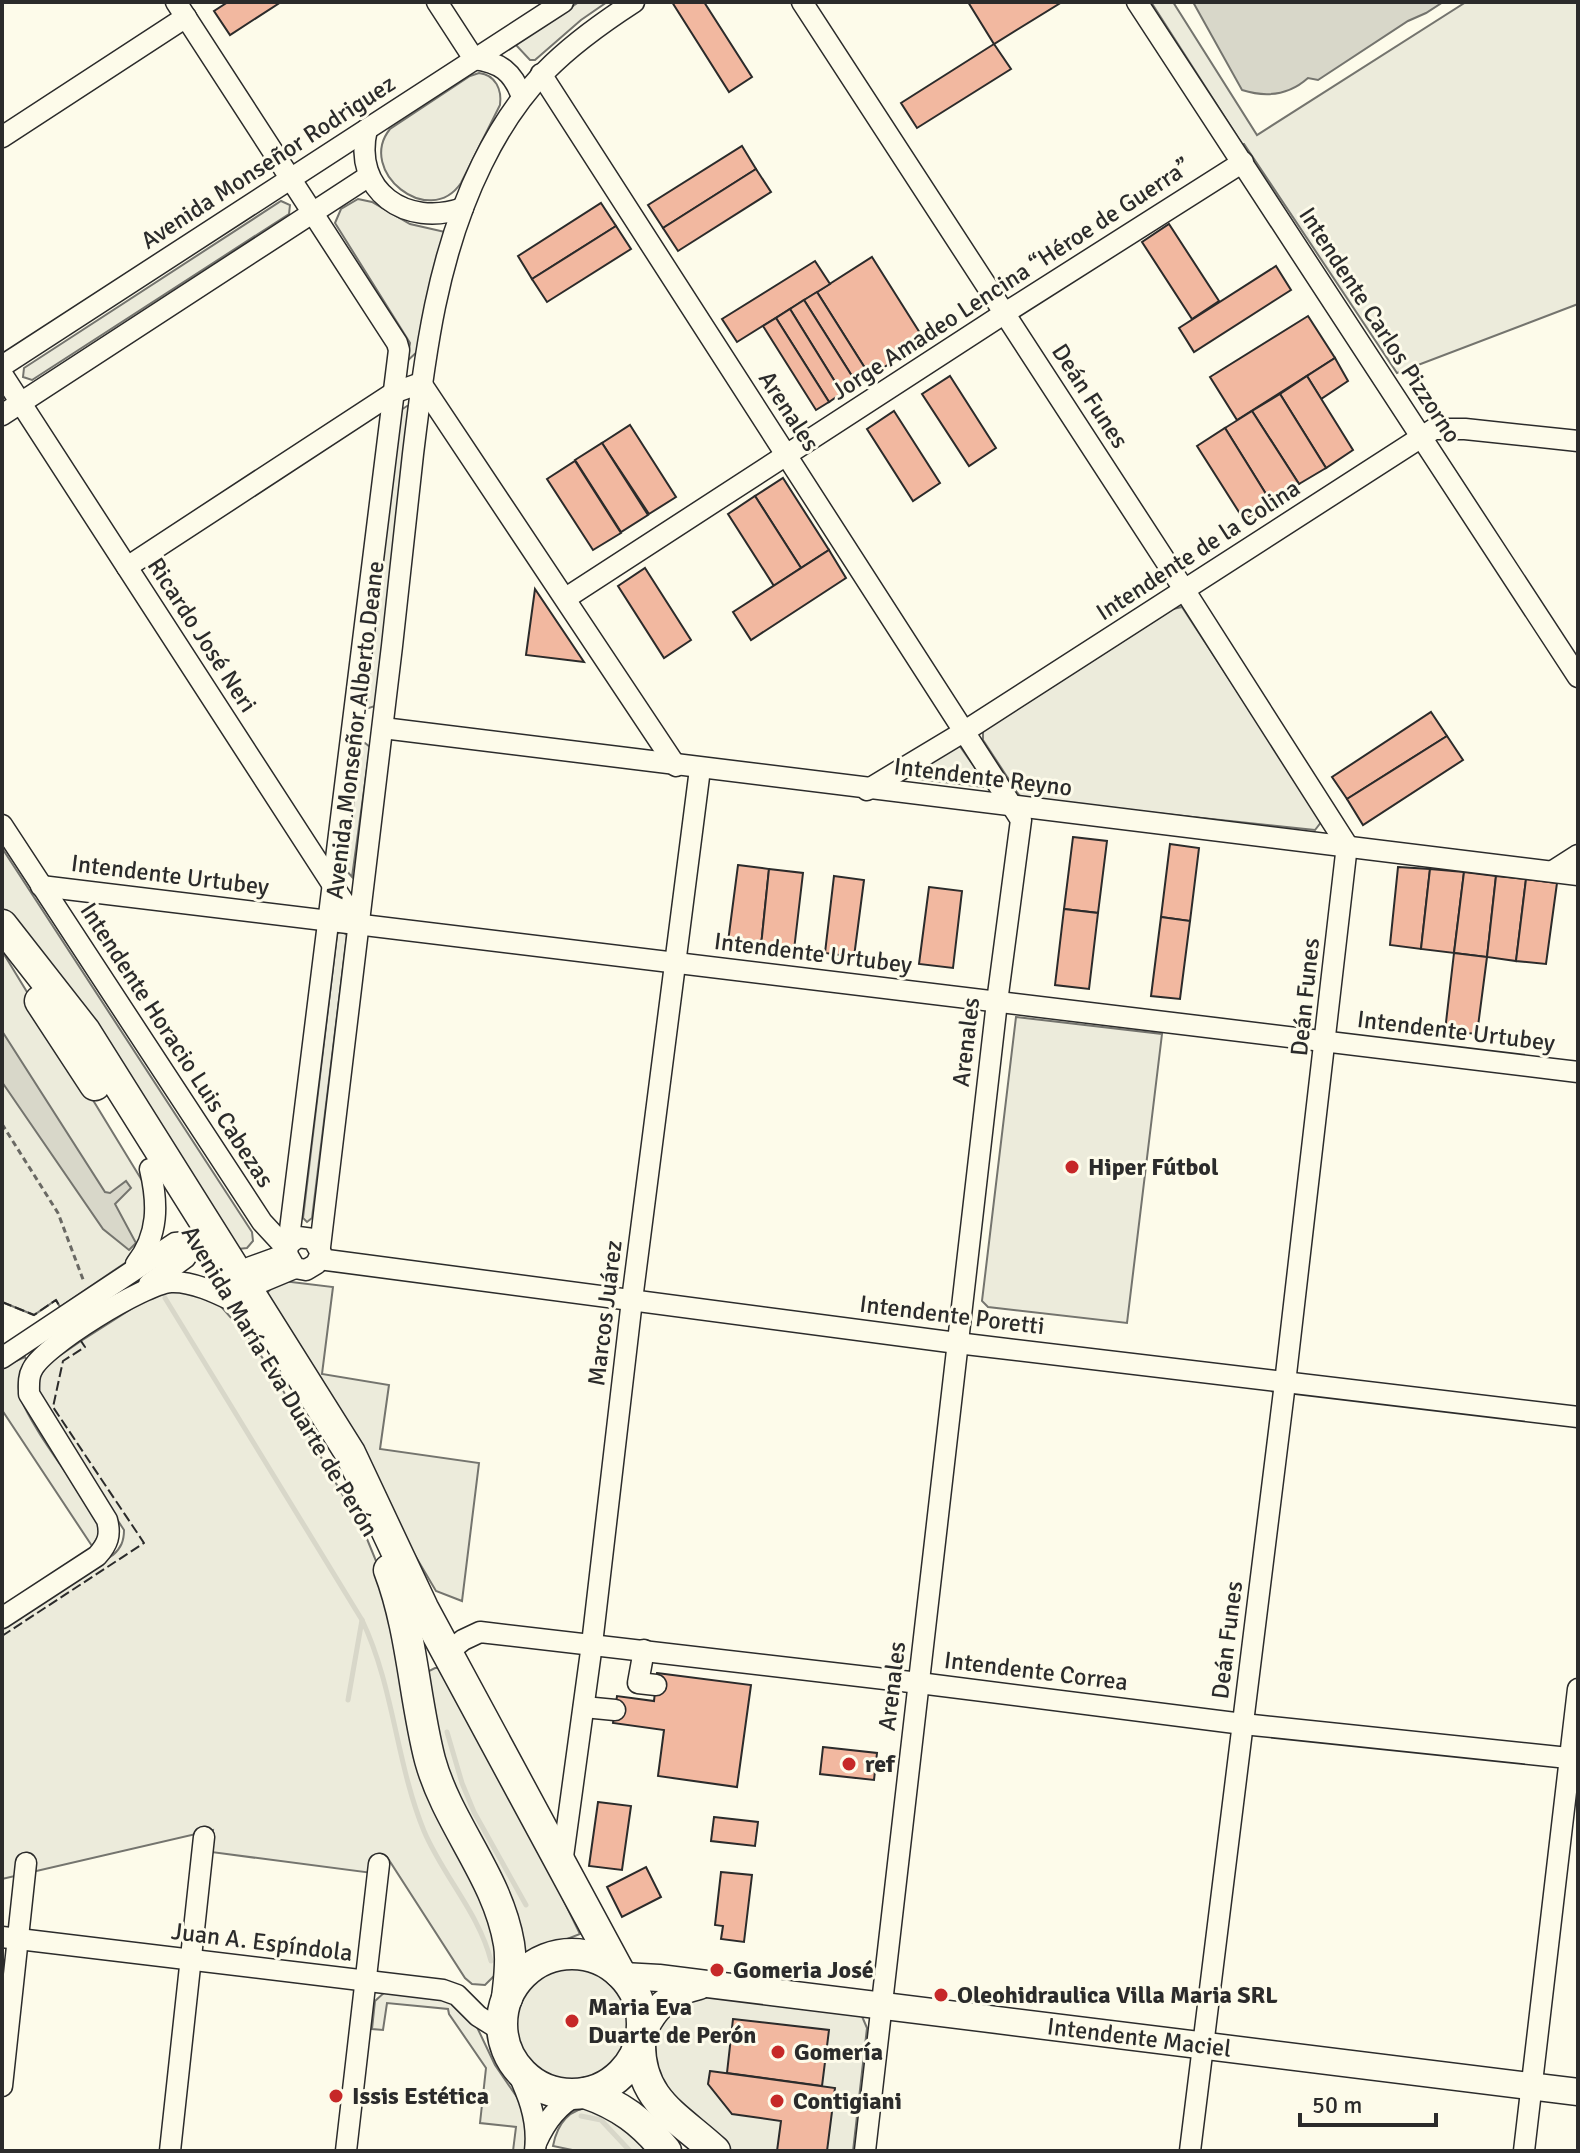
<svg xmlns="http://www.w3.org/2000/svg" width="1580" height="2153" font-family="Signika,sans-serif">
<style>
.green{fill:#ecebdb;stroke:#74746e;stroke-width:2}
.water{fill:#d8d7c9;stroke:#74746e;stroke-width:2}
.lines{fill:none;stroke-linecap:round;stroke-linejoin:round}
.stream{stroke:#d8d7c9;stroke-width:5}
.building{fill:#f2b8a0;stroke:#2b2b2b;stroke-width:2}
.minor-casing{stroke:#2b2b2b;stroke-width:23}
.major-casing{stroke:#2b2b2b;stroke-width:29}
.highway-casing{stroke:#2b2b2b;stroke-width:33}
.path{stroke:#6a6964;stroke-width:3;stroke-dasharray:6 4;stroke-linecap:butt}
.minor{stroke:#fdfbea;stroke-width:20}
.major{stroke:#fdfbea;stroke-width:26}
.highway{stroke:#fdfbea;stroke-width:30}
.fence{stroke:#2b2b2b;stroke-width:2;stroke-dasharray:10 4;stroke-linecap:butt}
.poi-dot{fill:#c62828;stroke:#fdfbea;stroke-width:3}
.labels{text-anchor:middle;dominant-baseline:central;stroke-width:6;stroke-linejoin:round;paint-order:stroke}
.street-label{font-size:24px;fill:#2b2b2b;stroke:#fdfbea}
.poi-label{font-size:24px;font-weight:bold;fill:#2b2b2b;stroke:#fdfbea;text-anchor:start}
</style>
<rect width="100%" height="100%" fill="#fdfbea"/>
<g class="green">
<path d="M579,2H607L581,20L535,60H530L515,44Z"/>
<path d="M1151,2H1173L1257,135L1466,2H1578V304L1397,373L1244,144H1242Z"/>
<path d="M479,73C496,75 502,90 500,105L461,183C429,230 356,171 390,129L470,76Z"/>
<path d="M358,199L372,202L410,224L445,232L417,352L407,361L410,343L335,223L341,209Z"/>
<path d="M281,201L290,205L289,214L32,380L23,377L24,368Z"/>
<path d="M407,406L410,407L375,706L369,708L365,705L401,410Z"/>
<path d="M1182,607L1322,821L1315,830L1025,799L1019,795L983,740V731L1173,609Z"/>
<path d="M365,743L370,747L352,877L345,869L360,746Z"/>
<path d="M959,745L985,782L983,787L920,779L916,777L917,770Z"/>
<path d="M2,848L252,1232L253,1241L247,1248L238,1249L2,911Z"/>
<path d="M341,931L347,935L312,1218L307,1222L303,1218L337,934Z"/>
<path d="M2,951L146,1187L148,1230L128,1261L60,1307L56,1300L34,1315L2,1302Z"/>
<path d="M1016,1017L1162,1034L1127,1323L988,1307L982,1301Z"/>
<path d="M283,1281L333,1287L322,1374L389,1385L380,1449L479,1463L462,1601L436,1591L268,1306L267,1293L273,1286Z"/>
<path d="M180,1288L218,1303L248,1337L273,1373L365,1534L383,1578L477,1885L495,1931L496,1974L485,1985L472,1984L465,1978L387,1857L374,1856L372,1873L211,1852L213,1830L2,1879V1627L113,1555C121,1548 124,1541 124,1530L44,1408L34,1385L49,1363L81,1341L161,1290Z"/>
<path d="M25,1357L28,1362C21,1371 17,1380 19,1391C22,1416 78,1488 95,1514L101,1532L92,1546L2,1410V1367Z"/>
<path d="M435,1668H439L541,1854L580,1934L521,1957L449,1792L427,1672Z"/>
<circle cx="570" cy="2025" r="62"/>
<path d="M386,1991L448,2000L475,2023L495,2065L523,2106L527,2135L525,2151H513L516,2127L480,2123L486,2068L449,2014L448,2009L387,2003L383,2030L372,2029L375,2001Z"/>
<path d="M704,1995L861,2014L867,2028L853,2151H732L657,2081L654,2036L675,2006Z"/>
<path d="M591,2107L603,2110L653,2151H577L553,2146C557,2125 568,2109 591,2107Z"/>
</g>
<g class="water">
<path d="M1193,2H1443L1426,13L1408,21L1318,80L1308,78C1289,95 1267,98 1242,90Z"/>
<path d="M2,1031L105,1192L110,1193L126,1181L131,1188L115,1204L136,1243L129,1250L103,1229L2,1082Z"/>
</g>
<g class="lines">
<g class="stream">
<path d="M165,1298L362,1620C394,1687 396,1763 424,1831C443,1876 479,1913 491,1961"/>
<path d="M348,1700L362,1620"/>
<path d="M447,1732L462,1783L474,1812L526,1905"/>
<path d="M581,2116L601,2120L630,2151"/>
</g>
</g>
<g class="building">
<path d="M228,2H281L230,35L214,11Z"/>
<path d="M672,2H704L752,77L729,92Z"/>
<path d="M968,2H1062L994,44Z"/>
<path d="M994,44L1011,69L917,128L901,103Z"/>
<path d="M742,146L756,169L663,228L648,205Z"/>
<path d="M756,169L771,192L678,251L663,228Z"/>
<path d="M601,203L616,226L532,279L518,256Z"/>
<path d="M1169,224L1219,301L1192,319L1142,242Z"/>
<path d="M616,226L631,249L547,302L532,279Z"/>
<path d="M872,257L925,341L870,376L817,292Z"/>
<path d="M815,261L830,284L737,342L722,319Z"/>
<path d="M1276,266L1291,290L1194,352L1179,328Z"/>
<path d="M817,292L870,376L857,384L804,300Z"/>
<path d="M804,300L857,384L842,393L790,309Z"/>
<path d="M790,309L842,393L829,402L776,318Z"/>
<path d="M1308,316L1335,358L1237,420L1210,377Z"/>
<path d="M776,318L829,402L816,410L763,326Z"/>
<path d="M1335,358L1348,381L1321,399L1307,376Z"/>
<path d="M950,376L996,448L969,466L922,394Z"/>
<path d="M1307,376L1353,450L1326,468L1280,394Z"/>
<path d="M1280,394L1326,468L1299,484L1252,411Z"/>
<path d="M894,411L940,483L913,501L867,429Z"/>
<path d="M1252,411L1299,484L1271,502L1225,428Z"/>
<path d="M630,425L676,497L649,514L602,443Z"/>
<path d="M1225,428L1271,502L1244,520L1197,446Z"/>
<path d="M602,443L648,515L621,532L575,460Z"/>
<path d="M575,461L621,533L593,550L547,479Z"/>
<path d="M783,478L829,550L801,568L755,496Z"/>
<path d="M755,496L801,568L774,586L728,514Z"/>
<path d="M829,550L846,578L751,640L733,612Z"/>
<path d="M645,568L691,640L664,658L618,586Z"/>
<path d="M535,589L584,662L526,655Z"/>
<path d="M1431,712L1447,736L1347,799L1332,777Z"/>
<path d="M1447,736L1463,760L1363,825L1347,799Z"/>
<path d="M1073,837L1107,841L1098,913L1064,909Z"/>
<path d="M1170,844L1199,848L1190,921L1161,917Z"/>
<path d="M738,865L769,869L761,946L728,942Z"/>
<path d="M1398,867L1430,869L1421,949L1390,945Z"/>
<path d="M769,869L803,873L794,950L761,946Z"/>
<path d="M1430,869L1464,872L1454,953L1421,949Z"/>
<path d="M1464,872L1496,876L1487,957L1454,953Z"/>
<path d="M834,876L864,880L854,957L825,953Z"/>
<path d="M1496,876L1526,879L1516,961L1487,957Z"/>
<path d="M1526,879L1557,883L1546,964L1516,961Z"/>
<path d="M929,887L962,891L953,968L919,964Z"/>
<path d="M1064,909L1098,913L1089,989L1055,985Z"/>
<path d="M1161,917L1190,921L1180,999L1151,996Z"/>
<path d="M1454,953L1487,957L1477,1034L1445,1031Z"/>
<path d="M657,1673L751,1685L737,1787L658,1776L664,1730L613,1723L617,1696L654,1701Z"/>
<path d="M823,1747L877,1753L874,1780L820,1774Z"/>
<path d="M598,1802L631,1806L622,1870L589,1866Z"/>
<path d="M714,1817L758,1822L755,1846L711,1841Z"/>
<path d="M646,1867L661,1897L622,1917L607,1887Z"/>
<path d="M721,1872L752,1875L744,1942L721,1939L723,1926L715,1925Z"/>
<path d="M733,2019L829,2030L822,2086L727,2073Z"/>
<path d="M710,2071L835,2088L827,2151H777L781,2121L732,2114L708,2084Z"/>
</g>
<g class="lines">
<defs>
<g id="minor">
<path d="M176,2L397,343L399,350L287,1254L295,1268L306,1270L316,1264L321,1253L313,1239L298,1237L289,1244"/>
<path d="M437,2L474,59C500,62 513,72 522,97"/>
<path d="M802,2L1185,591L1347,845L1285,1383L1190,2151"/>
<path d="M1137,2L1578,677"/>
<path d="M541,74L1021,820L997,1002L865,2151"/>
<path d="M367,129C352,191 406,228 463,208"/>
<path d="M2,137L186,17"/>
<path d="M2,366L563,2"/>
<path d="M2,374L358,924"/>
<path d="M2,415L369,176"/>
<path d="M127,567L393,393L421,383L676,766"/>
<path d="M566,598L1005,313L1243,162"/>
<path d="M383,728L1578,875"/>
<path d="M867,790L965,731L1434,429H1465L1578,441"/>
<path d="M2,825L262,1222L287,1249"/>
<path d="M1553,871L1578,855"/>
<path d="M41,886L1578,1072"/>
<path d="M320,1247C344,1047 369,847 392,646C399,582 406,518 413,454C425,354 437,255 482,164C520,86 563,48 634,2"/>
<path d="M319,1259L957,1343L1578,1417"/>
<path d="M136,1264C159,1235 158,1203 150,1169"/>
<path d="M240,1277L259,1283L295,1268"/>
<path d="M240,1277L251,1267L287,1254"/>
<path d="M149,1284L185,1258L197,1241L203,1237"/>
<path d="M2,1358L175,1243L197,1241"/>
<path d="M2,1618L97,1556C108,1544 111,1535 107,1520L29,1394C29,1386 28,1377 32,1370C43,1346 144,1284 171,1282C192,1281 217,1293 235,1302"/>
<path d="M644,1650L638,1683L656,1685"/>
<path d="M447,1653L463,1640L480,1632L919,1683L1243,1724L1578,1759"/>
<path d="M584,1707L615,1710"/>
<path d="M562,1864L592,1644L632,1300L700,769"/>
<path d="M2,1937L443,1990L457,1995L478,2016L502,2031"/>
<path d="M513,2062C527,2092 539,2118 535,2151"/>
<path d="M2,2086L26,1863"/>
<path d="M536,2143C546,2121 558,2105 579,2094"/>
<path d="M170,2151L204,1837"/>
<path d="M346,2151L379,1864"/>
<path d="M1524,2151L1578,1689"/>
</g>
<g id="major">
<path id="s1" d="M623,1976L659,1978L1578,2092"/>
<path d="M641,2038C652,2010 668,1993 699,1986"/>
</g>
<g id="highway">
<path d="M2,925L85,1031L350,1453L423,1608L620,1973"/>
<path d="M40,1001L95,1085"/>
<path d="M389,1570C412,1630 414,1698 430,1760C448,1825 498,1877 509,1944C512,1962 509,1980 507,1998"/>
<circle cx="572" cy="2024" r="70"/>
<path d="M640,2042C639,2100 677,2116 715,2151"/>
<path d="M585,2093C620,2105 643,2122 666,2151"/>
</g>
</defs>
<use href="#minor" class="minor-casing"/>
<use href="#major" class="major-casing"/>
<use href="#highway" class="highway-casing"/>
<path class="path" d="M2,1124L58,1213L84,1282"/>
<use href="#minor" class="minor"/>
<use href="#major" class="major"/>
<use href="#highway" class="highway"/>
<g class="fence">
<path d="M2,1302L34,1315L56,1300L60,1307"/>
<path d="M2,1636L144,1543L53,1407L63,1361L85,1347L81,1341"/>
</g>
</g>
<g class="poi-dot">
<circle cx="1072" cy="1167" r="8"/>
<circle cx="849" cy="1764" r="8"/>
<circle cx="717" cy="1970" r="8"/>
<circle cx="941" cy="1995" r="8"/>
<circle cx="572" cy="2021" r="8"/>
<circle cx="778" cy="2052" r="8"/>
<circle cx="336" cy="2096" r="8"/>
<circle cx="777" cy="2101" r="8"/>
</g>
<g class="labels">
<g class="street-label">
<text transform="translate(268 162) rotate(-33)">Avenida Monseñor Rodriguez</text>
<text transform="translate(1011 279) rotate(-33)">Jorge Amadeo Lencina “Héroe de Guerra”</text>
<text transform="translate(1380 325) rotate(57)">Intendente Carlos Pizzorno</text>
<text transform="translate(1090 396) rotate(57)">Deán Funes</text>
<text transform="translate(789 411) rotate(57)">Arenales</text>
<text transform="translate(1198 550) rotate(-33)">Intendente de la Colina</text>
<text transform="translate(202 635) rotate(57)">Ricardo José Neri</text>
<text transform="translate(355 730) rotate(-83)">Avenida Monseñor Alberto Deane</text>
<text transform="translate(983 777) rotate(7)">Intendente Reyno</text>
<text transform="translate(170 875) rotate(7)">Intendente Urtubey</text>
<text transform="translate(813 953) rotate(7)">Intendente Urtubey</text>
<text transform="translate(1305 997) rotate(-84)">Deán Funes</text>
<text transform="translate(1456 1031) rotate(7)">Intendente Urtubey</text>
<text transform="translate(966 1042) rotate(-83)">Arenales</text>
<text transform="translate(177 1045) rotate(57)">Intendente Horacio Luis Cabezas</text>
<text transform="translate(605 1313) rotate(-83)">Marcos Juárez</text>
<text transform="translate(952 1315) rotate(7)">Intendente Poretti</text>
<text transform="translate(280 1381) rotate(59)">Avenida María Eva Duarte de Perón</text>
<text transform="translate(1227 1640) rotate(-83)">Deán Funes</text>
<text transform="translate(1036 1671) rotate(7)">Intendente Correa</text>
<text transform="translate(892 1686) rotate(-83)">Arenales</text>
<text transform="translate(262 1942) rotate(7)">Juan A. Espíndola</text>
<text stroke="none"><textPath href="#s1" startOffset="520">Intendente Maciel</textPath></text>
</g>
<g class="poi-label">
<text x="1088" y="1167">Hiper Fútbol</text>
<text x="865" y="1764">ref</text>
<text x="733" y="1970">Gomeria José</text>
<text x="957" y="1995">Oleohidraulica Villa Maria SRL</text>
<text x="588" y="2007">Maria Eva<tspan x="588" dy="28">Duarte de Perón</tspan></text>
<text x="794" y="2052">Gomería</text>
<text x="352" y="2096">Issis Estética</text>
<text x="793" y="2101">Contigiani</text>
</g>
</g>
<rect width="1580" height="2153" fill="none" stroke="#2b2b2b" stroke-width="8"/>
<path d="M1300 2113v12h136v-12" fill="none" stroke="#2b2b2b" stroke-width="4"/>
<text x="1312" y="2113" font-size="24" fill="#2b2b2b" stroke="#fdfbea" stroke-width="6" paint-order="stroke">50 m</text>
</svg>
